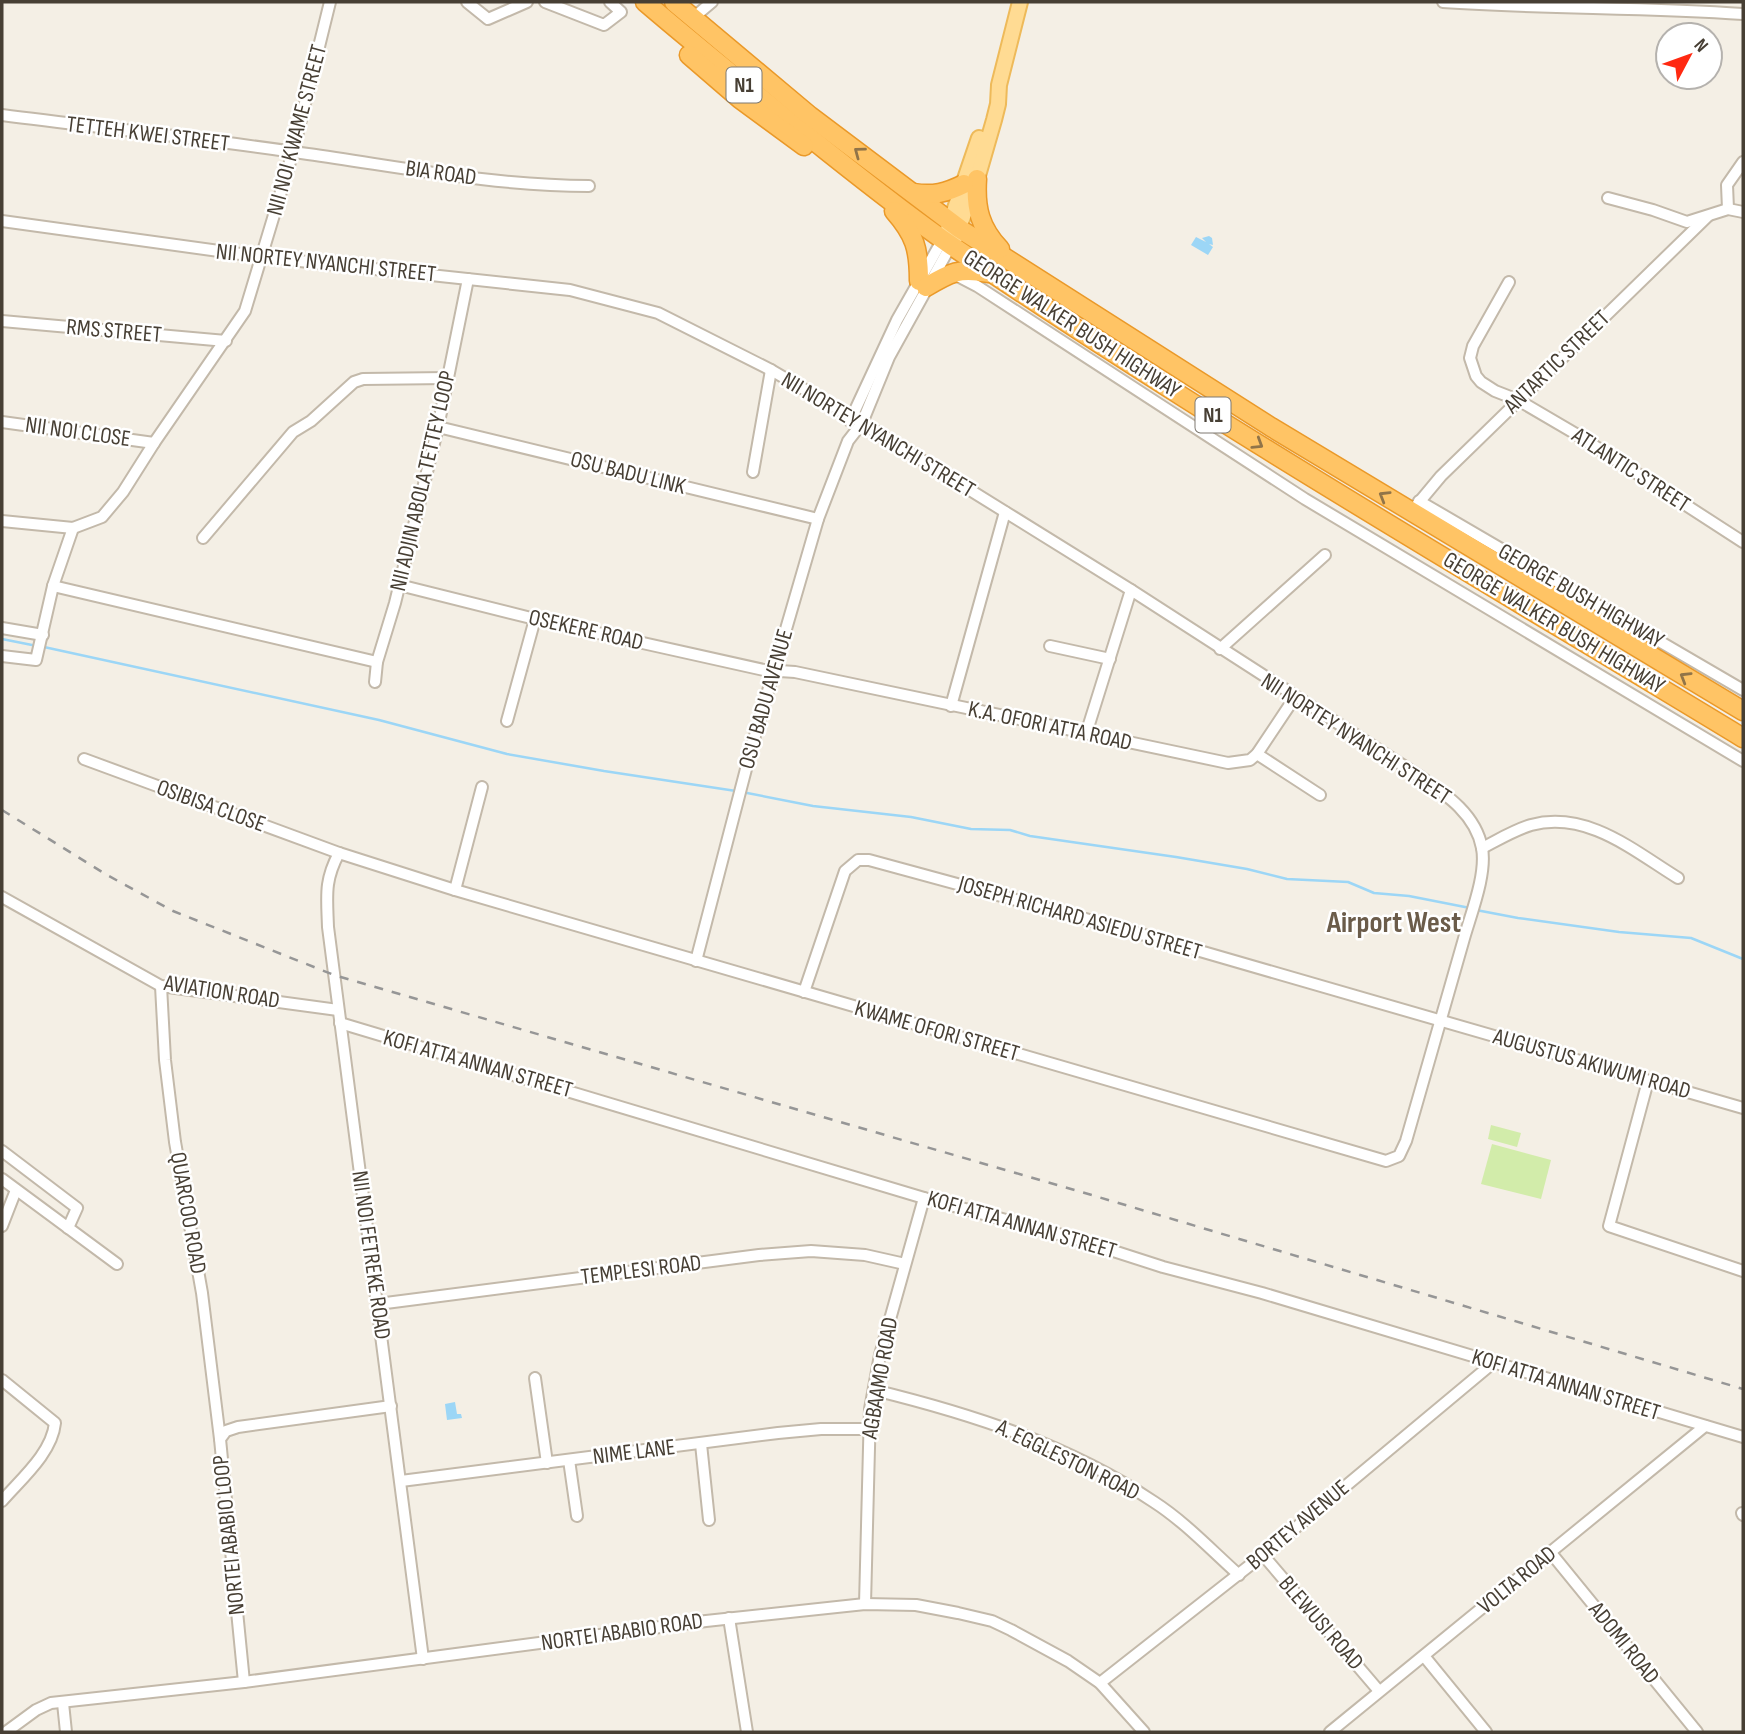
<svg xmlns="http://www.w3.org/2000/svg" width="1745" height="1734" font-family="'Sofia Sans Condensed',sans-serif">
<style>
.green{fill:#d2ecaa}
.water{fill:#9cd6f6}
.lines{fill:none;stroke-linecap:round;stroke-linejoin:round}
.stream{stroke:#9cd6f6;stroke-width:2.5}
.minor-casing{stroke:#c3b9aa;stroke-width:14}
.major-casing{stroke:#eeba5a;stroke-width:18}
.highway-casing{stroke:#ea9929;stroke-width:21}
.minor{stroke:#fff;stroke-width:10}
.major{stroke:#ffdb93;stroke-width:14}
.highway{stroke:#ffc465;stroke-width:18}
.rail{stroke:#969696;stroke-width:2.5;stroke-dasharray:9 9;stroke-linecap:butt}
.oneway{stroke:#917448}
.labels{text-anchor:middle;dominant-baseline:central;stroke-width:5;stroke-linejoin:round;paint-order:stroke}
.shield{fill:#fff;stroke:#7e7971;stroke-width:2}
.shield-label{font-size:21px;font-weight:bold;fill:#473f34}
.street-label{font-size:23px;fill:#473f34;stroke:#fff}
.district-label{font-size:30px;font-weight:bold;fill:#6b5c4a;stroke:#fff}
</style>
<rect width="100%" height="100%" fill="#f4efe5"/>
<g class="green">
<path d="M1491,1125L1521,1133L1517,1147L1488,1139Z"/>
<path d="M1492,1144L1551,1160L1541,1199L1481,1184Z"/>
</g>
<g class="water">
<path d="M1209,236L1212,238L1213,245L1209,244L1213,247L1208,255L1191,245L1196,237L1206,242L1202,238Z"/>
<path d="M455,1402L457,1414H461L462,1418L447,1420L445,1404Z"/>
</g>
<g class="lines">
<g class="stream">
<path d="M2,639L37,646"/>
<path d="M44,647L379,720L507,754L604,771L736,791"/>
<path d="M742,792L813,806L911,817L971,829L1010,830L1030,836L1176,857L1247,869L1287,879L1348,882L1374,893L1409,896L1470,908"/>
<path d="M1476,910L1518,918L1619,932L1691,938L1743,959"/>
</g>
<defs>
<g id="minor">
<path d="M467,2L488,19L527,2"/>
<path d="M545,2L604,25L621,12L610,2"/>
<path d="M1443,2C1543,9 1643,7 1743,14"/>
<path d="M693,18L712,2"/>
<path d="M2,115C104,128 207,139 308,154C401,167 495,186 589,186"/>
<path d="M1608,198L1653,210L1687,222L1728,209L1743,212"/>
<path d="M1728,209L1727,185L1743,162"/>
<path d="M2,221L262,257L570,290L658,313L771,370L862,423L1131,590L1421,777C1447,795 1476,815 1482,848C1487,875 1470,916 1463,942C1444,1008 1425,1075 1406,1141L1399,1156L1386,1161L455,890L339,853L84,759"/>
<path d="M954,274L977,286L1305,499L1743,761"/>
<path d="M1509,282L1473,346L1470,358L1476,376L1481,382L1495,391L1518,400L1576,434L1743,542"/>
<path d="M2,321L226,341"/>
<path d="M850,421L897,320L943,239"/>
<path d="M2,422L154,443"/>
<path d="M438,427L818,519"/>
<path d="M753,472L771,370"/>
<path d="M1419,501L1743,690"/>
<path d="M1411,512L1441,476L1708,216"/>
<path d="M2,521L73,528L102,517L123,492L154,443L245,311L293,152L330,2"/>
<path d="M203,538L293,432L311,421L354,382L363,379L448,378"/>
<path d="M399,585L535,619L764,670L795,672L1228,763L1250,760L1257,754L1295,697"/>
<path d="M53,586L377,662"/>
<path d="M2,628L43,635"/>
<path d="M1050,646L1110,659"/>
<path d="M1220,649L1325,555"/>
<path d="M2,656L36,660L53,586L73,528"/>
<path d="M375,682L377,662L395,603L438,427L468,279"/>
<path d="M951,706L1005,512"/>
<path d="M507,721L535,619"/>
<path d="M1086,734L1131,590"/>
<path d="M1257,754L1320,795"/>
<path d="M1482,848C1498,840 1514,830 1531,825C1587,810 1634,851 1678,878"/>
<path d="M339,853C324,881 327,896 328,927L423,1659"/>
<path d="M455,890L482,787"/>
<path d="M2,897L161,986L338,1010"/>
<path d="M696,961L752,746L818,519L848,441L862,423L889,357L951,245"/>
<path d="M161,986L165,1060L175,1142L202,1293L220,1439"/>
<path d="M804,992L845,871L858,860H869L1148,936L1743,1108"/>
<path d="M340,1023L924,1198L1073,1238L1163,1267L1262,1293L1743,1437"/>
<path d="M1648,1081L1609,1226L1743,1271"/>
<path d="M2,1151L77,1208L68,1228"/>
<path d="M2,1179L117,1264"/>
<path d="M2,1226L16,1190"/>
<path d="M378,1304L759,1255L811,1251L865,1255L905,1264"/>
<path d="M535,1378L547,1463"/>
<path d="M2,1380L55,1423C52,1453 21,1479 2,1501"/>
<path d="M874,1390C972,1414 1069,1445 1154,1502C1185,1522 1211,1550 1239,1575"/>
<path d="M701,1444L709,1520"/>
<path d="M569,1460L577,1516"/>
<path d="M401,1481L778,1433L821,1429H868"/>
<path d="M1742,1513L1743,1515"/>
<path d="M1551,1553L1697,1732"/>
<path d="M1263,1555L1379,1691"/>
<path d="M865,1604L870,1409L880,1355L924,1198"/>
<path d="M729,1618L747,1732"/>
<path d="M1424,1656L1486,1732"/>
<path d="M244,1682L220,1439L226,1431L238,1427L391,1406"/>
<path d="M1100,1683L1263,1555L1493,1363"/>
<path d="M63,1703L66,1732"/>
<path d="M6,1732L36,1710L51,1703L244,1682L706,1621L865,1604L916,1605L958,1613L992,1621L1011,1630L1068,1661L1100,1683L1144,1732"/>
<path d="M1330,1732L1705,1426"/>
</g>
<g id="major">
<path d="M948,229L979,138"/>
<path d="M955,238L977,179L994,120L998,104L999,85L1020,2"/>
</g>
<g id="highway">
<path d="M645,2C694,44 744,84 794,125C846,166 897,208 952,246C1209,421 1478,577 1743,738"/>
<path d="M674,2L810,116L960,229L1271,427L1743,711"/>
<path d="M689,55L740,99L804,146"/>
<path d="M977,179C975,208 980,228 1000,249"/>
<path d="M914,193C933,196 946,193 964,184"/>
<path d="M894,211C915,235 919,249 919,281"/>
<path d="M926,287C951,272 959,268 988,273"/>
</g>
</defs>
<use href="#minor" class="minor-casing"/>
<use href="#major" class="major-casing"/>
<use href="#highway" class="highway-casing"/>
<use href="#minor" class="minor"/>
<use href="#major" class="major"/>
<use href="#highway" class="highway"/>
<path class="rail" d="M2,810L107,875L173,911L334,975L1095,1196L1743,1389"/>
</g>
<defs><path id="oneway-chevron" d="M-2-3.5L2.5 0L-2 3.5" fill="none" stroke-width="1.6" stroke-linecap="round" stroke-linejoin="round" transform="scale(1.75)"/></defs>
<g class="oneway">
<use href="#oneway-chevron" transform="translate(859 152) rotate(-143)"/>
<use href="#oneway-chevron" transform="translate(1258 444) rotate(32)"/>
<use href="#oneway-chevron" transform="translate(1384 496) rotate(-149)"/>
<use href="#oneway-chevron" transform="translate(1685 677) rotate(-149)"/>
</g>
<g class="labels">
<g class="shield">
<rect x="726.5" y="67.5" width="35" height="35" rx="5"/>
<rect x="1195.5" y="397.5" width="35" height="35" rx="5"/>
</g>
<g class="shield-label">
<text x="744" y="85">N1</text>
<text x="1213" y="415">N1</text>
</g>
<g class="street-label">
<text transform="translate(297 130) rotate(-75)">NII NOI KWAME STREET</text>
<text transform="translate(148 134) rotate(7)">TETTEH KWEI STREET</text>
<text transform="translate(441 173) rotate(8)">BIA ROAD</text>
<text transform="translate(326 263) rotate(6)">NII NORTEY NYANCHI STREET</text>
<text transform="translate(1072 324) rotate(33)">GEORGE WALKER BUSH HIGHWAY</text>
<text transform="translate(114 331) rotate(5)">RMS STREET</text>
<text transform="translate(1557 362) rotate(-44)">ANTARTIC STREET</text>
<text transform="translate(78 432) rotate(8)">NII NOI CLOSE</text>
<text transform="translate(878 435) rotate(31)">NII NORTEY NYANCHI STREET</text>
<text transform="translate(1631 470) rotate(33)">ATLANTIC STREET</text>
<text transform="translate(628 473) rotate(14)">OSU BADU LINK</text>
<text transform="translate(423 481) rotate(-77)">NII ADJIN ABOLA TETTEY LOOP</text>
<text transform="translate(1581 596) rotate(30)">GEORGE BUSH HIGHWAY</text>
<text transform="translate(1554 623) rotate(31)">GEORGE WALKER BUSH HIGHWAY</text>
<text transform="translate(586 630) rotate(13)">OSEKERE ROAD</text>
<text transform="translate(766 699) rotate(-74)">OSU BADU AVENUE</text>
<text transform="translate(1050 726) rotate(12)">K.A. OFORI ATTA ROAD</text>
<text transform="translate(1356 739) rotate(33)">NII NORTEY NYANCHI STREET</text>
<text transform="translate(211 806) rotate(20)">OSIBISA CLOSE</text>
<text transform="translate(1080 918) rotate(16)">JOSEPH RICHARD ASIEDU STREET</text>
<text transform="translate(222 992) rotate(9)">AVIATION ROAD</text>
<text transform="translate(937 1031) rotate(16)">KWAME OFORI STREET</text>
<text transform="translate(478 1064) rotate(16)">KOFI ATTA ANNAN STREET</text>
<text transform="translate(1592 1064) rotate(16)">AUGUSTUS AKIWUMI ROAD</text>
<text transform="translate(188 1213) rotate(80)">QUARCOO ROAD</text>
<text transform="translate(1022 1225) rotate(16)">KOFI ATTA ANNAN STREET</text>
<text transform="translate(371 1255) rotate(82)">NII NOI FETREKE ROAD</text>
<text transform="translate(641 1270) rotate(-7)">TEMPLESI ROAD</text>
<text transform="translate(880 1378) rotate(-80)">AGBAAMO ROAD</text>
<text transform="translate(1566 1385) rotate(17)">KOFI ATTA ANNAN STREET</text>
<text transform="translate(634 1452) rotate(-7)">NIME LANE</text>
<text transform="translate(1068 1460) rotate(26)">A. EGGLESTON ROAD</text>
<text transform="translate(1298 1525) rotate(-40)">BORTEY AVENUE</text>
<text transform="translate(229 1535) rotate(-96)">NORTEI ABABIO LOOP</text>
<text transform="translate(1517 1580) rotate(-39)">VOLTA ROAD</text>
<text transform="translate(1321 1623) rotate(49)">BLEWUSI ROAD</text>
<text transform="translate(622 1632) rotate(-8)">NORTEI ABABIO ROAD</text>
<text transform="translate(1624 1643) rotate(51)">ADOMI ROAD</text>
</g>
<g class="district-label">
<text x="1394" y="923">Airport West</text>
</g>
</g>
<rect width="1745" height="1734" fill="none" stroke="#473f34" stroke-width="7"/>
<g transform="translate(1689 56) rotate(49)"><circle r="33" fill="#ffffff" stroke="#b5b2ae" stroke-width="2"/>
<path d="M0-5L12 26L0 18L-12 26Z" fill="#ff2911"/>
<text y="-10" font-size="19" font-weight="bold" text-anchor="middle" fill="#473f34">N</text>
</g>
</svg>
